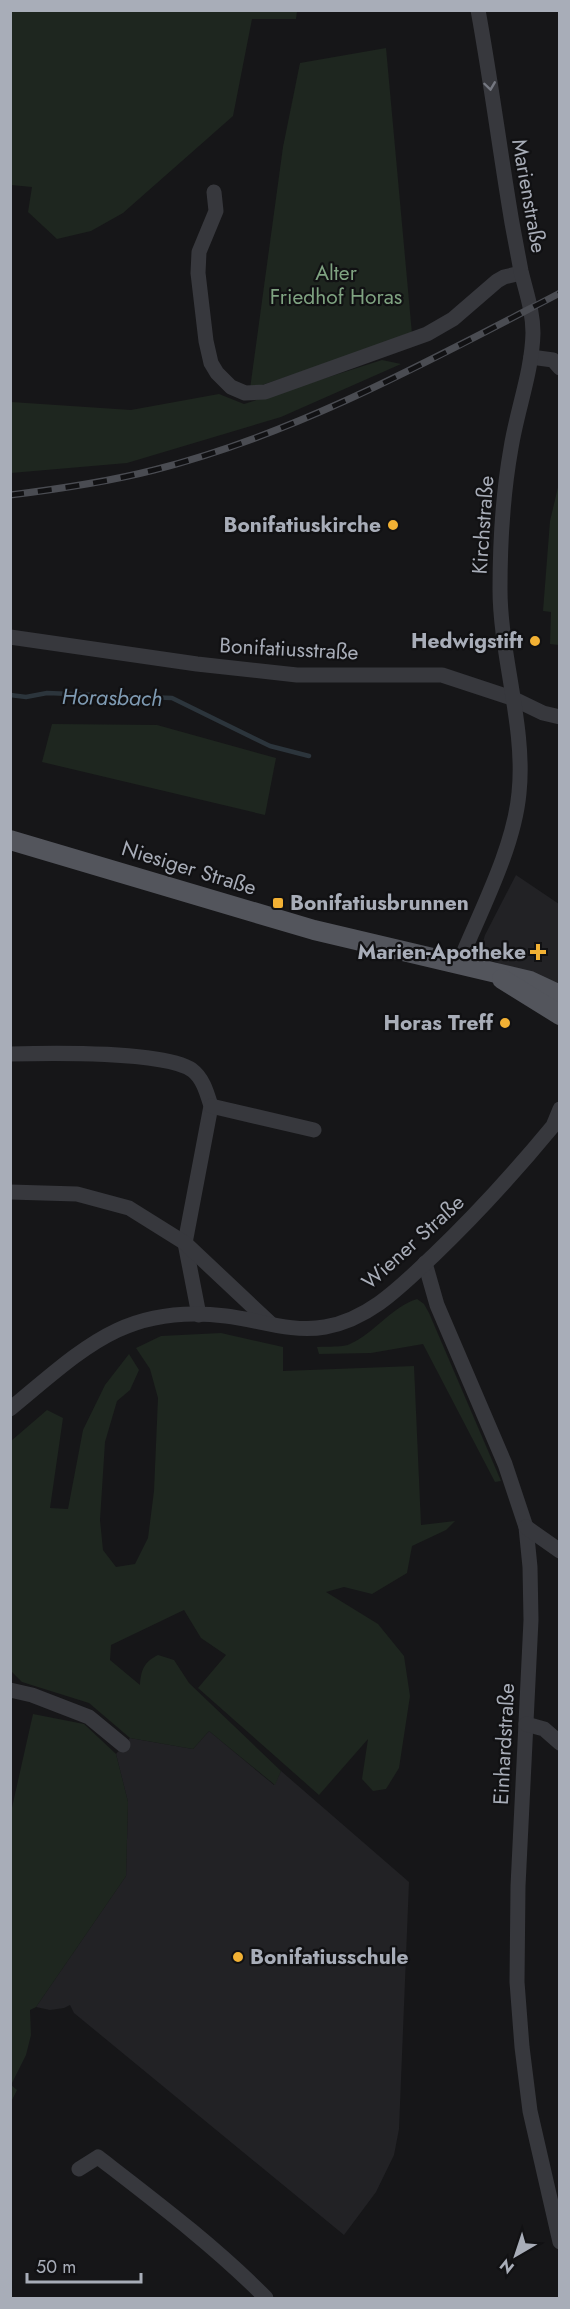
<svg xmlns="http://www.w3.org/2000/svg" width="570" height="2309" font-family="Jost,sans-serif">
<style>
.built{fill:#222225}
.green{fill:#1e261f}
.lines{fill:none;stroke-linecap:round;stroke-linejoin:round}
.stream{stroke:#2c353c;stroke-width:4.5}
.minor{stroke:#37383d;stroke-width:15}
.major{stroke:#53555c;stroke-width:20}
.rail-casing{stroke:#4a4c52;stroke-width:7}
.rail{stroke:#111113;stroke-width:4.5;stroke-dasharray:14;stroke-linecap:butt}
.oneway{stroke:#757881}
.poi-dot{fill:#f2b134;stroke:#111113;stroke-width:2}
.labels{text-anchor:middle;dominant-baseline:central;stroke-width:4.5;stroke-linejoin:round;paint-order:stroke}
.street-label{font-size:21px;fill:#a8adb8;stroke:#111113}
.park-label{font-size:21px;fill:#7fa381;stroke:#111113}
.poi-label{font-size:21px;font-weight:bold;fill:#a8adb8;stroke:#111113;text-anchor:end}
.water-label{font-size:22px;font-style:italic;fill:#7f9bb3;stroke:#111113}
</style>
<rect width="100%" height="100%" fill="#161618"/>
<g class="built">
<path d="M516,875L559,904V989L479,955L485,935Z"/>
<path d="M209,1731L274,1785L281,1771L409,1882L399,2129L394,2155L376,2192L344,2235L74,2013L70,2005L64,2008L50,2010L36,2007L126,1876L128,1802L116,1754L130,1738L193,1749Z"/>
</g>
<g class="green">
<path d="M11,10H297V11L296,19H252L233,116L123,213L91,231L57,239L28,212L32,187L11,185Z"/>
<path d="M386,48L412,334L250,389L283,147L300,63Z"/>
<path d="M382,360L401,364L281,417L127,463L11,473V402L131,410L219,394L244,404Z"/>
<path d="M559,483V645L550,644L551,612L543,611L550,521Z"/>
<path d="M52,724L157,725L276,758L265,815L42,762Z"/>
<path d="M417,1299L424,1304L429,1313L501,1481L495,1482L423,1344L371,1353L319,1354L317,1347C327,1346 341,1348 350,1344C375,1333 390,1308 417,1299Z"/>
<path d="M221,1333L283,1347V1371L414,1366L421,1525L455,1521L446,1530L412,1546L407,1573L372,1594L344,1587L326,1592L378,1624L404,1656L410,1696L399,1768L386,1789L373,1791L362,1779L368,1739L319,1795L198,1688L226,1655L201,1638L184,1610L111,1645L110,1660L140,1685C141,1670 144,1662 158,1655L174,1660L189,1683L281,1771L275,1785L209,1731L193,1749L130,1738L89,1703L22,1682L11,1671V1441L47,1410L63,1418L50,1508L68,1509L83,1430L105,1385L129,1354L139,1370L130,1390L117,1401L105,1442L100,1520L103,1550L116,1567L135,1564L148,1538L154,1491L158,1398L150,1369L136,1348L161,1336Z"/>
<path d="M33,1714L84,1724L116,1754L128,1802L126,1876L36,2007L30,2010L31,2035L26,2055L11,2085L17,2090L11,2102V1812Z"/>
</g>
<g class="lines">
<path class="stream" d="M10,695L26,697L47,693L172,698L270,746L309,756"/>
<g class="minor">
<path d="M214,192L216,211L199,252L198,273L206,341L211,363L217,373L231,387L245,393L265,392L427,334L453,319L497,281L504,277L521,273"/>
<path d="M531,357L553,360L560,368"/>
<path d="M10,637L197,664L297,675H442L512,698L543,713L560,717"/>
<path d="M459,963C480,912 514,848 519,793C526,728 500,655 500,589C500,543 503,493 511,448C517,410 532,372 533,333C533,311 526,292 521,271C518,255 515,239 512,223C500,152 491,81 478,10"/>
<path d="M10,1054C48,1053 164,1051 192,1070C203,1078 207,1093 211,1106L185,1243L199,1315"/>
<path d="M211,1106L314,1130"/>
<path d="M10,1192L77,1194L129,1208L185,1243L270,1323"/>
<path d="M425,1263L437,1305L505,1464L526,1527L530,1567L531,1620L518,1886L517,1982L522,2047L530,2111L560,2242"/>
<path d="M10,1409C83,1349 125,1303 226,1316C259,1320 292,1333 325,1327C370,1319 401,1286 433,1256C476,1215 515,1172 553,1126L560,1109"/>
<path d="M526,1527L560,1551"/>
<path d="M10,1690L32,1695L89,1717L123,1745"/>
<path d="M526,1724L544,1729L560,1743"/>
<path d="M79,2169L98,2157C155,2201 216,2247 266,2298"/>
</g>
<g class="major">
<path d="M10,840L314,930L530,981L560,995"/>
<path d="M502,979L560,1015"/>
</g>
<defs>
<path id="rail" d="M10,495C59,489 107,482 154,470C296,434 431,360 560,293"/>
</defs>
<use href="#rail" class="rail-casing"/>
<use href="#rail" class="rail"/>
</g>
<defs><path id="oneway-chevron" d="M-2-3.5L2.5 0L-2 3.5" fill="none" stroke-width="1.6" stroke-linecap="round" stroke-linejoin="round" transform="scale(1.5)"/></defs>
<use class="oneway" href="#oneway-chevron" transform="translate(490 86) rotate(82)"/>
<g class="poi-dot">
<circle cx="393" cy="525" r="6"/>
<circle cx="535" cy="641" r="6"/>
<rect x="272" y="897" width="12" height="12" rx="3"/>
<path d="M535 943h6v6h6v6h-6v6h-6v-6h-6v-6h6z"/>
<circle cx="505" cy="1023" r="6"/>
<circle cx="238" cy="1957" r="6"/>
</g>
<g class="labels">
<g class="street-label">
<text transform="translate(529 196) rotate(80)">Marienstraße</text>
<text transform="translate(483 525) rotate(-86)">Kirchstraße</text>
<text transform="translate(289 649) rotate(3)">Bonifatiusstraße</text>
<text transform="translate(189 868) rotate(17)">Niesiger Straße</text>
<text transform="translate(413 1242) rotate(-42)">Wiener Straße</text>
<text transform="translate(504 1744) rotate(-87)">Einhardstraße</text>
</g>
<g class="park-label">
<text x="336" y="273">Alter<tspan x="336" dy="24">Friedhof Horas</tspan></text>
</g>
<g class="poi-label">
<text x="381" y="525">Bonifatiuskirche</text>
<text x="523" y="641">Hedwigstift</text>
<text x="290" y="903" text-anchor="start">Bonifatiusbrunnen</text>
<text x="526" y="952">Marien-Apotheke</text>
<text x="493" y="1023">Horas Treff</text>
<text x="250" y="1957" text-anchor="start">Bonifatiusschule</text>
</g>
<g class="water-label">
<text transform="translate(112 697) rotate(1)">Horasbach</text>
</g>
</g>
<rect width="570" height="2309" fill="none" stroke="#a8adb8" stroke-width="24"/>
<g transform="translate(516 2255) rotate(219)" stroke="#111113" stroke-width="4.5" paint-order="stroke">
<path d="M0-4.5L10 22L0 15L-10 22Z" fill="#a8adb8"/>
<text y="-9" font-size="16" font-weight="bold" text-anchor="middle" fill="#a8adb8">N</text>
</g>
<path d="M27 2273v9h114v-9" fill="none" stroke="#a8adb8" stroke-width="3"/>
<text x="36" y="2273" font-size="18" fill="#a8adb8" stroke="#111113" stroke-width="4.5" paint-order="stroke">50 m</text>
</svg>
